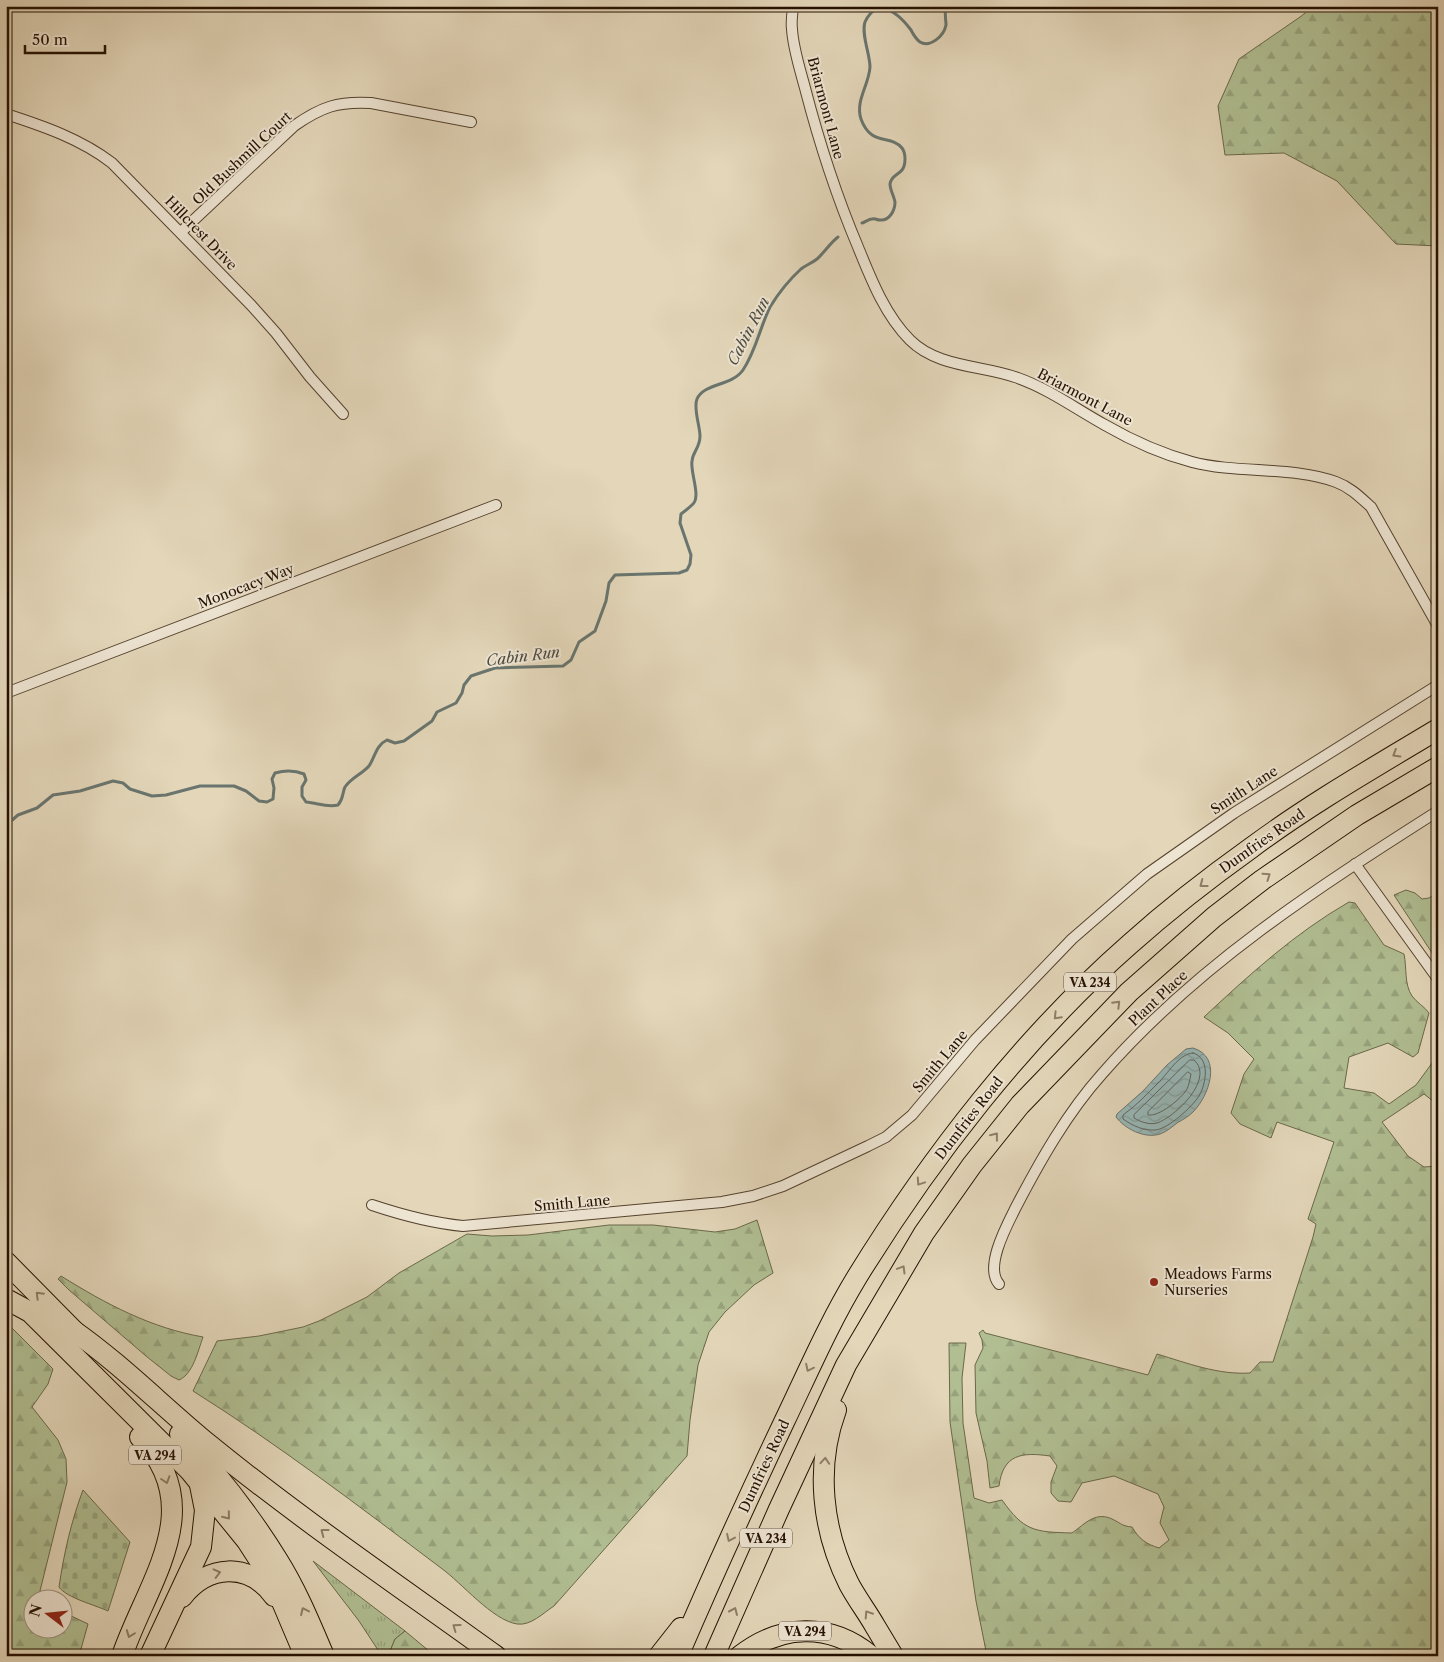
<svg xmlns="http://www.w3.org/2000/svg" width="1444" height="1662" font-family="'Libre Caslon Text',serif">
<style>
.grass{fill:url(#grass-tufts);stroke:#6a6849}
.forest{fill:url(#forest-firs);stroke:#6a6849}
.cemetery{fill:url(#cemetery-stones);stroke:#6a6849}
.water{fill:url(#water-waves);stroke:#69756e}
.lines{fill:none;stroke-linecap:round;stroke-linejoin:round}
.shore{stroke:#5e645c;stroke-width:1}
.stream{stroke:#69756e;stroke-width:3}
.street-casing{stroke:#54422e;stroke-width:12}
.highway-casing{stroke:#251100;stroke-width:22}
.street{stroke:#ede4d2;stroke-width:10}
.highway{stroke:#e3d6b9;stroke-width:20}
.oneway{stroke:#8e7d66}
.poi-dot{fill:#8f2418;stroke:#ede4d2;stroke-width:2}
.labels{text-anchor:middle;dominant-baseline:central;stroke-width:4;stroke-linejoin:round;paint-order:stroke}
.shield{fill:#ede4d2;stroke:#61503f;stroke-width:1}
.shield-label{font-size:12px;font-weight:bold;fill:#251100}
.street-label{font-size:14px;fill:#251100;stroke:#ede4d2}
.poi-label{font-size:14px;fill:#251100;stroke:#ede4d2;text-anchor:start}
.water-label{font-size:15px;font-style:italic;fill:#4d4b40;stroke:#ede4d2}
</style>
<defs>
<pattern id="grass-tufts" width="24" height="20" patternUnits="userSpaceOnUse" patternTransform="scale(1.25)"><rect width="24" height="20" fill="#b0be92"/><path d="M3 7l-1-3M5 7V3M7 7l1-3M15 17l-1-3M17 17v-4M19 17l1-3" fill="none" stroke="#97a27c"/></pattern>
<pattern id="forest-firs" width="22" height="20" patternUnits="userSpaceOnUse" patternTransform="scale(1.25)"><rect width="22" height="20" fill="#b0be92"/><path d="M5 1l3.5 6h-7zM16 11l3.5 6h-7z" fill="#97a27c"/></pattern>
<pattern id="cemetery-stones" width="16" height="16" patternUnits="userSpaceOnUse" patternTransform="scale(1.25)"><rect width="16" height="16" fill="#b0be92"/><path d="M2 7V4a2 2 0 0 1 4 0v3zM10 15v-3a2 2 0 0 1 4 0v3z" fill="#97a27c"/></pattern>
<pattern id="water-waves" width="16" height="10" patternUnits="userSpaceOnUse" patternTransform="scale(1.25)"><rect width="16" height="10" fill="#97b7b7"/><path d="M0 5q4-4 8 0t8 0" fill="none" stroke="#829c9c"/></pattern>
</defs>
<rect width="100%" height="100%" fill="#e3d6b9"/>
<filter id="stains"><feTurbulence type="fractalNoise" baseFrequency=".004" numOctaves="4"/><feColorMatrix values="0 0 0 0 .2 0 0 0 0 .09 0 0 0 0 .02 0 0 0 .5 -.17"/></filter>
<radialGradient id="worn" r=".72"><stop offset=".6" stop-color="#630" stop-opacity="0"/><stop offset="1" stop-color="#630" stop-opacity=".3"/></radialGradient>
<path class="grass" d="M313,1561L405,1631L395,1639L388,1656H378V1650L359,1621Z"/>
<g class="forest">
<path d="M1314,6H1438V246L1396,244L1337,181L1284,153L1225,155L1218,106L1239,59L1300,17Z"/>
<path d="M1406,890L1415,893L1422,899L1429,898L1438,892V962L1394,895Z"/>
<path d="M1349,902L1355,903L1384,945L1404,954C1407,968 1404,984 1412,996C1417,1003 1424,1006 1429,1013L1418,1053L1413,1057L1388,1043L1349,1057L1344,1088L1374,1093L1389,1104L1416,1085L1438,1055V1105L1424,1094L1382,1122L1408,1156L1424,1167L1438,1166V1656H987L976,1601L950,1422L949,1343H966L962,1378L963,1423L974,1498L989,1503L1002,1500C1024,1531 1034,1532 1072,1533C1085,1524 1096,1510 1114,1520C1122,1524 1122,1526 1132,1527C1139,1539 1146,1544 1159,1548L1169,1540L1160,1523L1164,1507L1158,1494L1114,1476L1082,1483L1071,1502L1058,1501L1051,1493V1482L1057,1466L1050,1456C1022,1452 1003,1454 999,1486L990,1488L987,1461L976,1413L975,1365L983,1348L982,1340L979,1333L983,1330L985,1333L1148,1375L1157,1354C1187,1363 1218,1375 1250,1373L1260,1362H1273L1313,1237L1316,1224L1308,1219L1334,1142L1277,1122L1271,1138L1240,1124L1231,1113L1244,1074L1254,1059L1228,1033L1204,1017C1249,975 1295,933 1349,902Z"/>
<path d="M757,1220L773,1273L754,1285L725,1312L709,1332L698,1365L690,1420L687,1456L554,1606C543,1613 531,1626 517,1624C492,1620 462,1583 441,1568C360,1507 279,1445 193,1391L217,1341L259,1336L303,1327L319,1321L367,1297L399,1273L467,1234L492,1236L528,1235L609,1225H653L715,1232L735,1229Z"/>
<path d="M61,1276C106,1304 151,1328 203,1337C198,1351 193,1374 179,1380L171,1376L146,1356L69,1290L58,1279Z"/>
<path d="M6,1322L53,1369L48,1384L32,1407L58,1440L66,1459L67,1482L38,1599L32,1600V1630H62L63,1612L88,1624L79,1656H6Z"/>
<path d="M405,1631L435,1656H388L395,1639Z"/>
</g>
<path class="cemetery" d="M83,1490L130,1542L108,1611C95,1605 67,1598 59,1587C64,1553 71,1522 83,1490Z"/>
<path class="water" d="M1193,1048C1223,1057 1209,1096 1193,1112C1188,1117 1182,1120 1177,1123C1172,1127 1166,1132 1160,1134C1145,1139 1125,1129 1116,1117L1117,1114L1143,1091L1167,1065L1186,1049Z"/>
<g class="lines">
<g class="shore">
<path d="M1193,1053C1211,1058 1206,1084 1199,1096C1192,1107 1169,1128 1156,1130C1144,1131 1133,1126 1123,1119V1115C1136,1106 1147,1094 1158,1083C1168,1074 1178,1054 1193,1053Z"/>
<path d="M1190,1060H1194C1215,1079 1175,1117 1157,1123C1149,1125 1141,1122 1134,1118V1115Z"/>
<path d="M1188,1072L1191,1074C1190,1079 1189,1085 1187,1089C1181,1099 1159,1117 1148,1115V1112Z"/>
</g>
<g class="stream">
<path d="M862,223C865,222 869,219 872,219C876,218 876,220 880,220C889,221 895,211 895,202C894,196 890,190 890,184C891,176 898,175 902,170C906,165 906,153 902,148C891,134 871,147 861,119C855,101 869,85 870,67C870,54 861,34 865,22C868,15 873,10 880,6C894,11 902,18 911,30C913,34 916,39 920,42C930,48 944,36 946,25C946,18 944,15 946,6"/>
<path d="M6,823L10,822L18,815L37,808L53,795L80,791L113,781L123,783L130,789L152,796L166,795L200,786H234L246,791L259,801L267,802L273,799L274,788L272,779L275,773C286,770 294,770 304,774L306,780L302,787V796L306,802C318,803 327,808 338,805C344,798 342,793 345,787C351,778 362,774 369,766C375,757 376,745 387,740L395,743L404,741L432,721L437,712L456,703L462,693L464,685L471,676L495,668L563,666L571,660L579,642L595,631L606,601L609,583L615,575L679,573L687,570L690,564L691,555L680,523L681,514C685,511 689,508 693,504C701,496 690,472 692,461C693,451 700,448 700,436C700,426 693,408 697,399C704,383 732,386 743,370C756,351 760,327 770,307C778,294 790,279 801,269C806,265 812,263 817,259C825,252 830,243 838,237"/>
</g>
<defs>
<g id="street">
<path d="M793,8C792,15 791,22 792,29C793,48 800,69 805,88C819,142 836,195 858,247C871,279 885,315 910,340C938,368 983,365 1018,378C1049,389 1076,409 1105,425C1131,440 1162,454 1192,462C1238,474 1293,466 1336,482C1350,487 1360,497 1371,507L1438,626"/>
<path d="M6,114C43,126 81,139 112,163L251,305L276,333L310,377L343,414"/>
<path d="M181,232L294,126C321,107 338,101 371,103L471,122"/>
<path d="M6,693L496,505"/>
<path d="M1355,864L1438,979"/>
<path d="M372,1205C402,1215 431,1223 463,1226L722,1202L753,1196L783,1186L868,1146L886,1137L912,1115L975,1040L1072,939L1147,874L1234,813L1438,685"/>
<path d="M999,1284C984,1267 1007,1225 1016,1207C1040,1161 1067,1113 1102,1074C1197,965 1317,888 1438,811"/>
</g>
<g id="highway">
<path d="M6,1262L80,1337"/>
<path d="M6,1299L30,1312L190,1471L247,1541L274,1583L305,1656"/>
<path d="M71,1329C120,1363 161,1405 207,1443C299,1518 399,1586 496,1656"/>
<path d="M836,1410C815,1467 822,1530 849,1584C857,1599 867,1612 875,1626C881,1636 887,1646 893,1656"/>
<path d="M180,1434C216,1472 249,1514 277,1559C296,1589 310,1623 324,1656"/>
<path d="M182,1597C208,1564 249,1562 274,1596"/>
<path d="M122,1656C147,1582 210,1508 140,1437"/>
<path d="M150,1656L201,1547L205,1510L200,1485"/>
<path d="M659,1656L681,1628"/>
<path d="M678,1656C712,1577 748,1498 785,1420C808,1372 829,1323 857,1277C931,1157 1024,1037 1130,944C1168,910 1209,878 1251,848C1310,804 1375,767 1438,729"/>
<path d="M714,1656L779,1509L846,1365L924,1233L972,1165L1020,1105L1129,992L1214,917L1262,880L1357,815L1438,767"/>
<path d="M740,1656C781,1624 830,1622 871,1656"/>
</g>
</defs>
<use href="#street" class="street-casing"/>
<use href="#highway" class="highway-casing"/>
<use href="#street" class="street"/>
<use href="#highway" class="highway"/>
</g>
<defs><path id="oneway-chevron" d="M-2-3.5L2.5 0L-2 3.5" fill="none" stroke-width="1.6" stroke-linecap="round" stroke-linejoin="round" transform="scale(1.25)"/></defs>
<g class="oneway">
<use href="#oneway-chevron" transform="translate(1396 754) rotate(149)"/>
<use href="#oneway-chevron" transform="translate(1267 876) rotate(-35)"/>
<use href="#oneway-chevron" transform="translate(1203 884) rotate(143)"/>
<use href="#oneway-chevron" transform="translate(1117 1004) rotate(-45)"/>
<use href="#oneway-chevron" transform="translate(1057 1016) rotate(134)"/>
<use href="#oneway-chevron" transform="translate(995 1136) rotate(-52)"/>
<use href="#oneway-chevron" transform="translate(920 1182) rotate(124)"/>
<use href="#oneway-chevron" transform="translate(902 1269) rotate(-59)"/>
<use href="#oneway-chevron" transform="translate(39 1295) rotate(-135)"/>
<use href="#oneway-chevron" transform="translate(809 1368) rotate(116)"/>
<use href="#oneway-chevron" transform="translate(825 1461) rotate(-86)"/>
<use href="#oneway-chevron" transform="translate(166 1480) rotate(72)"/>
<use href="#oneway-chevron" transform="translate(227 1516) rotate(51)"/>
<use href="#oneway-chevron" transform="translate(324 1532) rotate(-143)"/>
<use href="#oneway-chevron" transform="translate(730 1538) rotate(115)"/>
<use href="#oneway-chevron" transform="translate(217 1573) rotate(-14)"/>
<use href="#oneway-chevron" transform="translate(304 1611) rotate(-115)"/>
<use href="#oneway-chevron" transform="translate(734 1611) rotate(-66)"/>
<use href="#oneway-chevron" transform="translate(868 1614) rotate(-123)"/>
<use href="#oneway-chevron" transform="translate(456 1627) rotate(-144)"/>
<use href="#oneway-chevron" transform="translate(130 1634) rotate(111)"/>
</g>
<circle class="poi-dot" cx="1154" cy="1282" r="5"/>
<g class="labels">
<g class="shield">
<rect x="1064" y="972.5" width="52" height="19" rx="4"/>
<rect x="129" y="1445.5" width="52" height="19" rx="4"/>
<rect x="740" y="1528.5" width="52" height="19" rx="4"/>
<rect x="779" y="1621.5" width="52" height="19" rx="4"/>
</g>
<g class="shield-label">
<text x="1090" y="982">VA 234</text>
<text x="155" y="1455">VA 294</text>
<text x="766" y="1538">VA 234</text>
<text x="805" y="1631">VA 294</text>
</g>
<g class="street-label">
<text transform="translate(826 108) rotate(75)">Briarmont Lane</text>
<text transform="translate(242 158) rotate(-43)">Old Bushmill Court</text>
<text transform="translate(201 233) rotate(46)">Hillcrest Drive</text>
<text transform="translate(1085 397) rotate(28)">Briarmont Lane</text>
<text transform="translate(246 586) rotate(-21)">Monocacy Way</text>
<text transform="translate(1244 790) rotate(-33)">Smith Lane</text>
<text transform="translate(1262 841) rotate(-35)">Dumfries Road</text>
<text transform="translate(1158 998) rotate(-43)">Plant Place</text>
<text transform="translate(940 1061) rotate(-50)">Smith Lane</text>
<text transform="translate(969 1118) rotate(-52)">Dumfries Road</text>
<text transform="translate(572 1203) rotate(-5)">Smith Lane</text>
<text transform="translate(764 1466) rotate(-65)">Dumfries Road</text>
</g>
<g class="poi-label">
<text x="1164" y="1274">Meadows Farms<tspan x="1164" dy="16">Nurseries</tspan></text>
</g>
<g class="water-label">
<text transform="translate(748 331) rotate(-63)">Cabin Run</text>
<text transform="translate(523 656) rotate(-7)">Cabin Run</text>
</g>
</g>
<rect width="1444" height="1662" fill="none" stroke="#e3d6b9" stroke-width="25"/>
<rect x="8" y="8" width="1429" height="1647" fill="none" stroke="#251100" stroke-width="2.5"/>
<rect x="12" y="12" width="1419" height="1637" fill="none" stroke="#251100"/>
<g transform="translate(48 1614) rotate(286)"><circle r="24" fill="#ede4d2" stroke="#9d907e"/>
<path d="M0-4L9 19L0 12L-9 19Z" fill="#8f2418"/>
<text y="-8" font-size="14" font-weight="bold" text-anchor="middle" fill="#251100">N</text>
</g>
<path d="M25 45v8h80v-8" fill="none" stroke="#251100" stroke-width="2.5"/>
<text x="32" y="45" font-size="15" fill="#251100" stroke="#ede4d2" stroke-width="4" paint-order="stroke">50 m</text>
<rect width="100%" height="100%" filter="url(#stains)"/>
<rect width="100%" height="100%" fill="url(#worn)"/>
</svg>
